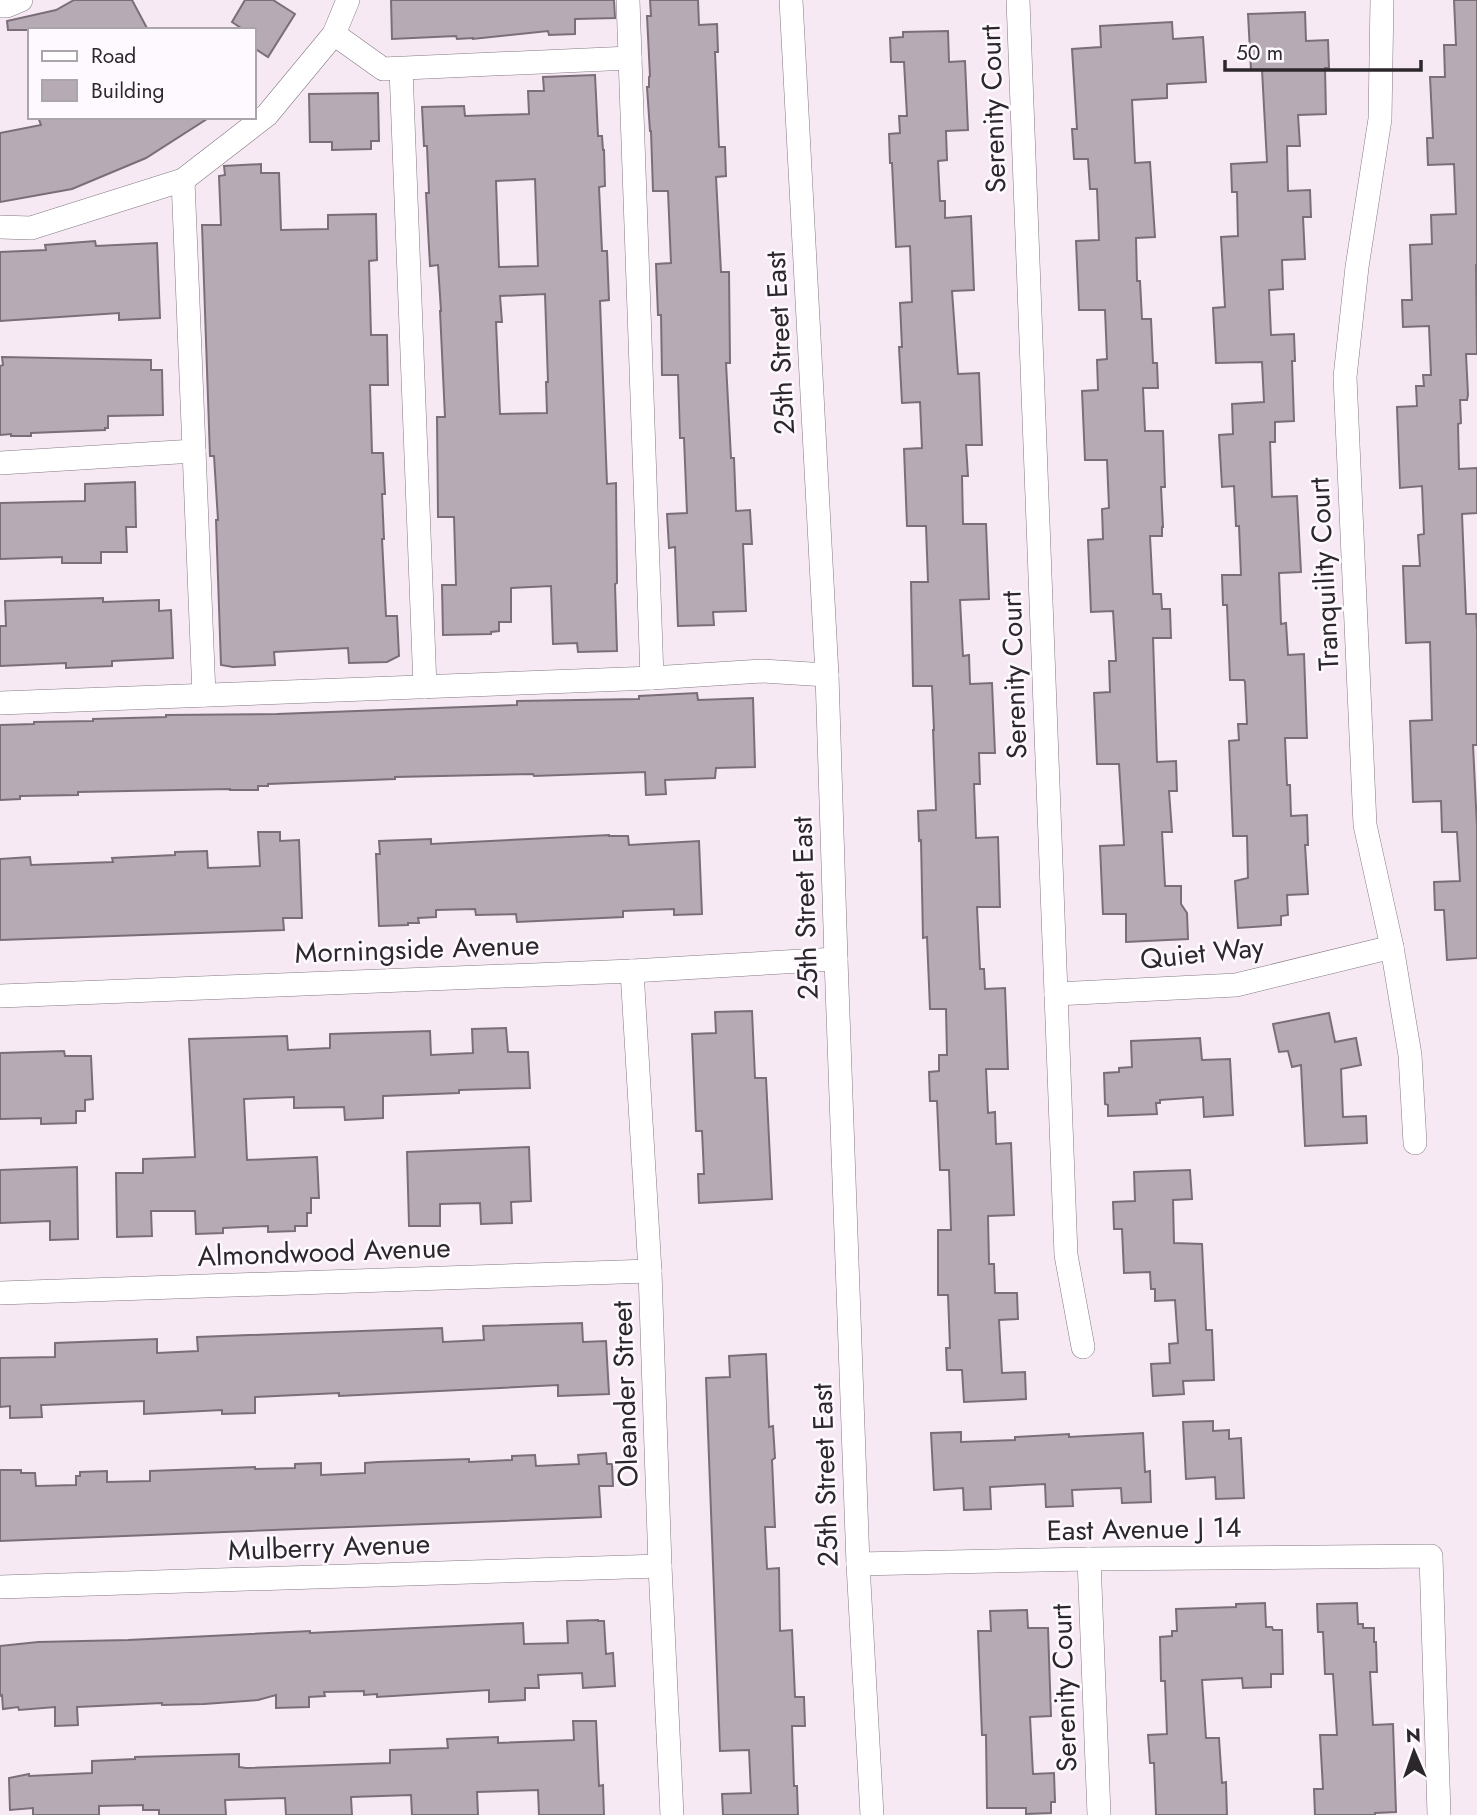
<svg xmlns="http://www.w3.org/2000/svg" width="1477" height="1815" font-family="Jost,sans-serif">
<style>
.building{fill:#b6aab4;stroke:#7a6f79;stroke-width:2;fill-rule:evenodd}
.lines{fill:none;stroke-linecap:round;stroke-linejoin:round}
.minor-casing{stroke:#847983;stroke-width:24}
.minor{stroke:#fff;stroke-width:23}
.labels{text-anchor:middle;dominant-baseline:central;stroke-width:5;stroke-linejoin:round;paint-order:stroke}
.street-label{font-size:28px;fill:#2c272b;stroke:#fef9fe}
</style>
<rect width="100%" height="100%" fill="#f6e9f4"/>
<g class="building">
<path d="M74,0H132L148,30H8L7,21L56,10Z"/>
<path d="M245,0H273L295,14L268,57L254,48V30H244L232,22Z"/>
<path d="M391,0H614L615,18L575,19V34L549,35L548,31L473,39V38L457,39L456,36L392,39Z"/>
<path d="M650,0H698L699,25L717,24L718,52H715L719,147H725L726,176L716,177L721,272H729L730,363H726L731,458H734L736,511L750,510L752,544H743L746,611L713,612L714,625L678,626L675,547L669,548L667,514L687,513L684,438H680L678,375H662L661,315H658L656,264L671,263L668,191H653L651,131H650L647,87H649V77L650,76L647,16H651Z"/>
<path d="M1454,0H1477V265H1476L1477,354H1466L1468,395L1467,400H1460L1461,423L1458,424L1459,469L1477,468V513L1462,514L1466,614H1476L1477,630V745H1473L1477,827V958L1447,960L1444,910H1435L1434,882L1460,881L1457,832H1442L1441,801L1413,802L1410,721L1432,720L1430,642L1406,643L1403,566H1420L1418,535L1424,534L1422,486L1400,488L1397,407L1417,406L1416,386H1424L1423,375H1431L1429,326L1403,327L1402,300H1412L1410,245L1432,244L1431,215L1456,214L1454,164L1428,165L1427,138H1433L1430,77H1445L1444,45H1456Z"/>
<path d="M1305,12L1306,41L1328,40L1329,68H1325L1326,114L1298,115L1300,146H1287L1288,191L1310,190L1311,217H1303L1305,259L1282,260L1283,289L1269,290L1271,335L1294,334L1295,361H1292L1294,421L1275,422V442H1270L1272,497L1297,496L1301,572L1279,573L1281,624L1286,623L1288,655L1304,654L1307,738H1285L1287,785H1290L1291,816L1307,815L1308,845H1305L1308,894L1287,895L1288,915L1281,916V925L1238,928L1235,881L1248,878L1247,836H1233L1229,741L1239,740L1238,724H1247L1245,682L1244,680H1230L1227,605H1223L1222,575H1241L1239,526H1236L1234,486L1222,487L1219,435L1233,434L1232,404L1264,402L1262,362L1216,363L1213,308L1225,307L1221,237L1238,236L1237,192H1232L1231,164L1267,162L1262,70H1251L1248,14Z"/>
<path d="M1172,22L1173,39L1203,37L1206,82L1167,84V98L1132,100L1135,163L1150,162L1155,237L1136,238L1137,281H1140L1142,319H1151L1153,363H1157L1158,388H1143L1145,431H1163L1165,487H1161L1163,527H1162V536H1150L1153,594H1161L1162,609H1170L1171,638H1153L1157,762L1176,761L1177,791H1169L1172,832H1162L1165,886H1181V904L1187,913L1188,939L1126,942V914H1103L1100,846L1124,845L1119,764H1097L1094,693L1110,692L1109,661H1116L1113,611L1091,612L1088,540L1103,539L1102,509L1109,508L1107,460H1085L1082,391L1098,390L1097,360L1107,359L1105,310H1079L1076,241L1099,240L1097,189H1090L1088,159H1074L1072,129H1077L1072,49L1101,47L1100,26Z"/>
<path d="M948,31L949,62L965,61L968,130L946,131L947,160L938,161L940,201H945V218L971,216L974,290L952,291L958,374L979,373L982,445H966L968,476H962L963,524H986L989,599L960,600L963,656L969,655L970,684L992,683L995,753H979L980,784H974L976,838L998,837L1000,907H977L980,969H984L985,989L1005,988L1008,1069H986L988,1113L995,1112L996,1144L1011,1143L1014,1215L988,1216L989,1264H994L995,1293H1017L1018,1319L999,1320L1002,1373L1025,1372L1026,1399L964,1402L962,1370H947L946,1348H950L948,1295H938V1230H951L949,1170H940L937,1101H930L929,1072L939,1071V1055H947L946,1009H930L927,937L923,938L921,840L919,841L918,811L936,810L933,730H934L932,686H913L911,582H928L926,526H907L904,449L922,448L920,402L902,403L899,347H902L900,303L912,302L910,246L896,247L892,163H890L889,134L900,133L899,116H907L904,62H891L890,38L903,37V32Z"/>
<path d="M595,75L598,136H602L603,150H604L605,186L599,187L602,251H607L609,300L600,301L607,484L616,483L617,583L615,584L617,651L578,652L577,643L553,644L551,586L511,588V622H499V631L491,632V634L443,635L442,585H456L454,517H438L437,417H445L440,311H441L438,265L430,266L426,193H429L427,146H424L422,107L464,106L465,116L529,114L528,91H544L543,77ZM535,179L538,266L499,267L496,181ZM545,294L548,382H546L547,413L500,414L496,322H502L500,296Z"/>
<path d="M378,93L379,141H371V149L332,150V142H310L309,94Z"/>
<path d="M38,117H210L146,158L72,189L0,202V133L41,125Z"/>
<path d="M261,164V173H279L281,230L328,229V215L376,214L377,260L369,261L371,335H387L388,385H370L372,453H383L385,494H382L384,539H382L386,616H397L399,656L387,662L349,663L348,648L274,652L275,665L233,667L221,665L216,520H218L214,456H210L202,225H221L219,176L225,175L224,166Z"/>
<path d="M95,241L96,246L157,243L160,318L119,320V313L0,321V252L46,250L45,245Z"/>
<path d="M2,357L151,360V370H162L163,415L108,416V428H105V430L31,433V436H11V434L0,435V366L3,365Z"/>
<path d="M135,482L136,527H126L127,552H101V563H62V557L0,559V503L85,501V484Z"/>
<path d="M103,598V602L159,600V611L171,610L173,658L112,661V666L66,668V663L0,666V626H6L5,601Z"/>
<path d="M697,693L698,700L753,698L755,767L716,768L715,778L665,780L666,794L646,795L645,772L534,776L533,774L395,777V779L268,784V786H258V790H230V789L78,792V795L20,796V799L0,800V725L34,724V722L93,721V719L166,717V715L277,714L517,705V701L639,699V696Z"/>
<path d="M258,832H280V841L299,840L302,918H283L284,930L0,940V859L30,857L31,865L113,862L112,858L175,855V852L207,851L208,868L260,866Z"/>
<path d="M609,835V836H628L629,845L699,841L702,914L674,915V909L623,911V917L517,922L516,914L476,915L475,909L436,910V917L418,918L419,923H408V925L379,926L376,854H380L379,841L431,839V844Z"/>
<path d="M752,1011L755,1078H766L772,1199L699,1203L698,1174H704L702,1131H696L692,1034L716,1033L715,1012Z"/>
<path d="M1329,1013L1335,1042L1356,1038L1361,1065L1341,1069L1343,1117L1366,1116L1367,1143L1305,1146L1301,1065L1292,1067L1288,1051L1279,1052L1273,1024Z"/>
<path d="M506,1028L508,1052H528L530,1088L459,1090V1093L383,1096V1118L345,1120L344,1107L294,1108V1097L244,1099L247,1160L317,1157L319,1198H311V1213H307V1226H295V1231L268,1232V1226L223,1228V1233L196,1234L195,1211H151L152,1236L117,1237L116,1173H143V1159L195,1157L189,1039L287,1036L288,1050L330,1048V1034L430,1031L431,1055L473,1053L472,1029Z"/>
<path d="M1200,1038L1202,1060L1230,1059L1233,1115L1204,1117L1203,1097L1160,1100V1103H1156L1157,1114L1108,1116V1105L1105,1104L1104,1073L1119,1072V1068L1132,1067L1131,1041Z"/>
<path d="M64,1051L65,1056H91L93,1099L85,1100V1111H76V1123L41,1124V1118L0,1119V1053Z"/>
<path d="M529,1147L531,1201L511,1202L512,1223L481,1224L480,1203L440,1204V1226H409L407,1152Z"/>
<path d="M77,1167L78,1239L50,1240V1221L0,1223V1170Z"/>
<path d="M1190,1170L1192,1199L1173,1200L1174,1243L1202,1244L1206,1330H1212L1214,1380L1183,1381L1184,1394L1153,1396L1151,1364L1170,1363L1169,1344L1178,1343L1175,1300L1155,1301V1289H1151L1150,1272L1124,1273L1122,1229H1114L1113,1202L1135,1201L1134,1172Z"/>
<path d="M582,1323L583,1342L606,1341L609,1394L558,1396V1385L339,1396V1393L255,1397V1413L222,1414V1410L144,1414V1401L43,1405H41L42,1417L10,1418V1406L0,1407V1358L55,1357V1343L157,1339V1353L198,1351L197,1337L442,1328L443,1342L484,1340L483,1326Z"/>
<path d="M766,1354L769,1427L773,1426L775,1458L772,1460L775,1527H765L767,1569L779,1568L780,1631L792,1630L795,1697H804L805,1726H792L794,1786H797L798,1815H723L722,1794L751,1793L749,1750L720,1751L706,1378L730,1377L729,1356Z"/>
<path d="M1213,1421V1431L1229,1430V1439L1241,1438L1244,1498L1216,1499L1215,1477L1186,1479L1183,1422Z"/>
<path d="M961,1432V1442L1015,1440V1437L1069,1434V1437L1143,1433L1145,1472L1150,1471L1151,1502L1122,1503L1121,1488L1072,1490L1073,1506L1046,1507L1045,1484L990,1487L991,1509L964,1510L963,1488L934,1490L931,1433Z"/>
<path d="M606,1453L607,1464H612L613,1486H599L601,1517L0,1541V1470H21V1473H35L36,1486L76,1485V1476H80V1472L107,1471V1482L150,1481V1471L255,1467V1469L295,1468V1464L321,1463V1475L365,1473V1463L378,1462L469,1459V1462L512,1460V1456L535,1455L536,1466L579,1464L578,1455Z"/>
<path d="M1265,1603L1266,1627H1272L1273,1630H1282L1283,1674H1271V1687L1243,1688L1242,1678L1202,1680L1206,1738H1219L1222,1783L1226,1782L1227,1815H1156L1154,1763H1150L1148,1735L1167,1734L1165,1681H1161L1160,1637L1172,1636V1631H1177L1176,1609L1236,1607V1604Z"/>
<path d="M1357,1603L1358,1624H1363V1628H1374V1642H1376L1377,1672H1370L1373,1725L1393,1724L1396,1812L1375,1813V1815H1315L1314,1789H1323L1320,1735H1337L1333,1674H1325L1323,1632H1318L1317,1604Z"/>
<path d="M1027,1610L1028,1628H1048L1051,1716L1030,1717L1033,1774L1054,1773L1055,1802H1051V1813L1026,1814V1808H987L986,1735H982L978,1631H991L990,1611Z"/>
<path d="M598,1620V1621H604L606,1654L613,1653L615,1686L583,1688L582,1673L538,1675L539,1688H525V1700L489,1702V1690L377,1697V1694L364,1695V1691L324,1692L325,1696L309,1697V1707L276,1708V1695L258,1700L204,1704L162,1705V1703L77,1707L78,1725L55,1726V1707L19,1710L18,1707L3,1709L2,1695L0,1696V1646L38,1642L128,1640L310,1631V1633L523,1623L524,1644L568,1643L567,1621Z"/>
<path d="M573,1721H596L599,1786L603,1785L604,1815H539L538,1790L477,1792L478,1815H412L411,1795L351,1797L352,1815H286L285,1798L225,1800L226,1815H159V1810H143V1805L99,1806V1815H33V1808L10,1810L9,1778L29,1774V1776L92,1773V1761L135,1759V1757L239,1754V1767L246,1768L390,1763V1750L448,1748L447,1739L498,1737V1743L574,1740Z"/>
</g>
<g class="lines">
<defs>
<g id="minor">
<path d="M628,0L652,678"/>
<path d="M791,0L827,675L836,959L858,1564L872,1815"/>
<path d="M1018,0L1066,1255L1083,1347"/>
<path d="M1382,0L1380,119L1357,267L1345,377L1365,825L1392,947L1410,1055L1415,1143"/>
<path d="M0,6H7L21,0"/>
<path d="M334,34L383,69L630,58"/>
<path d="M401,69L425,687"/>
<path d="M183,180L204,695"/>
<path d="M0,227L31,228L183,180L267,115L334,34L348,0"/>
<path d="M0,463L194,451"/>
<path d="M0,703L652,678L762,671L827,675"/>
<path d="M632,971L650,1271L660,1566L672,1815"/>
<path d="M1056,994L1236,985L1392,947"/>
<path d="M0,996L632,971L836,959"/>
<path d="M0,1293L650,1271"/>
<path d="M1089,1559L1099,1815"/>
<path d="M858,1564L1089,1559L1431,1556L1439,1815"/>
<path d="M0,1587L660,1566"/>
</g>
</defs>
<use href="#minor" class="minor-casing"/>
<use href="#minor" class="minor"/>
</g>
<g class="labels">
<g class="street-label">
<text transform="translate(993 109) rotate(-92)">Serenity Court</text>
<text transform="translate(780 343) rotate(-93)">25th Street East</text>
<text transform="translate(1324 574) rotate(-93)">Tranquility Court</text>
<text transform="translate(1014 675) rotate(-92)">Serenity Court</text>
<text transform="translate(805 908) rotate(-92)">25th Street East</text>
<text transform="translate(417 949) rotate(-2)">Morningside Avenue</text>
<text transform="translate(1202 953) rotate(-6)">Quiet Way</text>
<text transform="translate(324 1252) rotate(-2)">Almondwood Avenue</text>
<text transform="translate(625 1394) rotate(-92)">Oleander Street</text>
<text transform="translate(825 1475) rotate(-92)">25th Street East</text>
<text transform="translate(1144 1529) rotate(-1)">East Avenue J 14</text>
<text transform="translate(329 1547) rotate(-2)">Mulberry Avenue</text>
<text transform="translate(1064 1688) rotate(-92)">Serenity Court</text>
</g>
</g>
<rect x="28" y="28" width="228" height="91" fill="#fef9fe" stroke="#aaa5aa" stroke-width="2"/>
<rect x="42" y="51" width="35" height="10" fill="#ffffff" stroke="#aaa5aa" stroke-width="2"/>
<text x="91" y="63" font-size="21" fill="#2c272b">Road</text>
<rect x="42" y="80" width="35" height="21" fill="#b6aab4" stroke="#aaa5aa" stroke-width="2"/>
<text x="91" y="98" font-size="21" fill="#2c272b">Building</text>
<g transform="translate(1414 1752) rotate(358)" stroke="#fef9fe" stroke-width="5" paint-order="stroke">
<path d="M0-5L12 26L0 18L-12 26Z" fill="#2c272b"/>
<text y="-10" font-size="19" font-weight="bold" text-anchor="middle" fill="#2c272b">N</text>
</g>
<path d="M1225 60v10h196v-10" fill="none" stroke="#2c272b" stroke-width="3.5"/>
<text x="1236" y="60" font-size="21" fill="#2c272b" stroke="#fef9fe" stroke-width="5" paint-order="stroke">50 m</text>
</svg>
